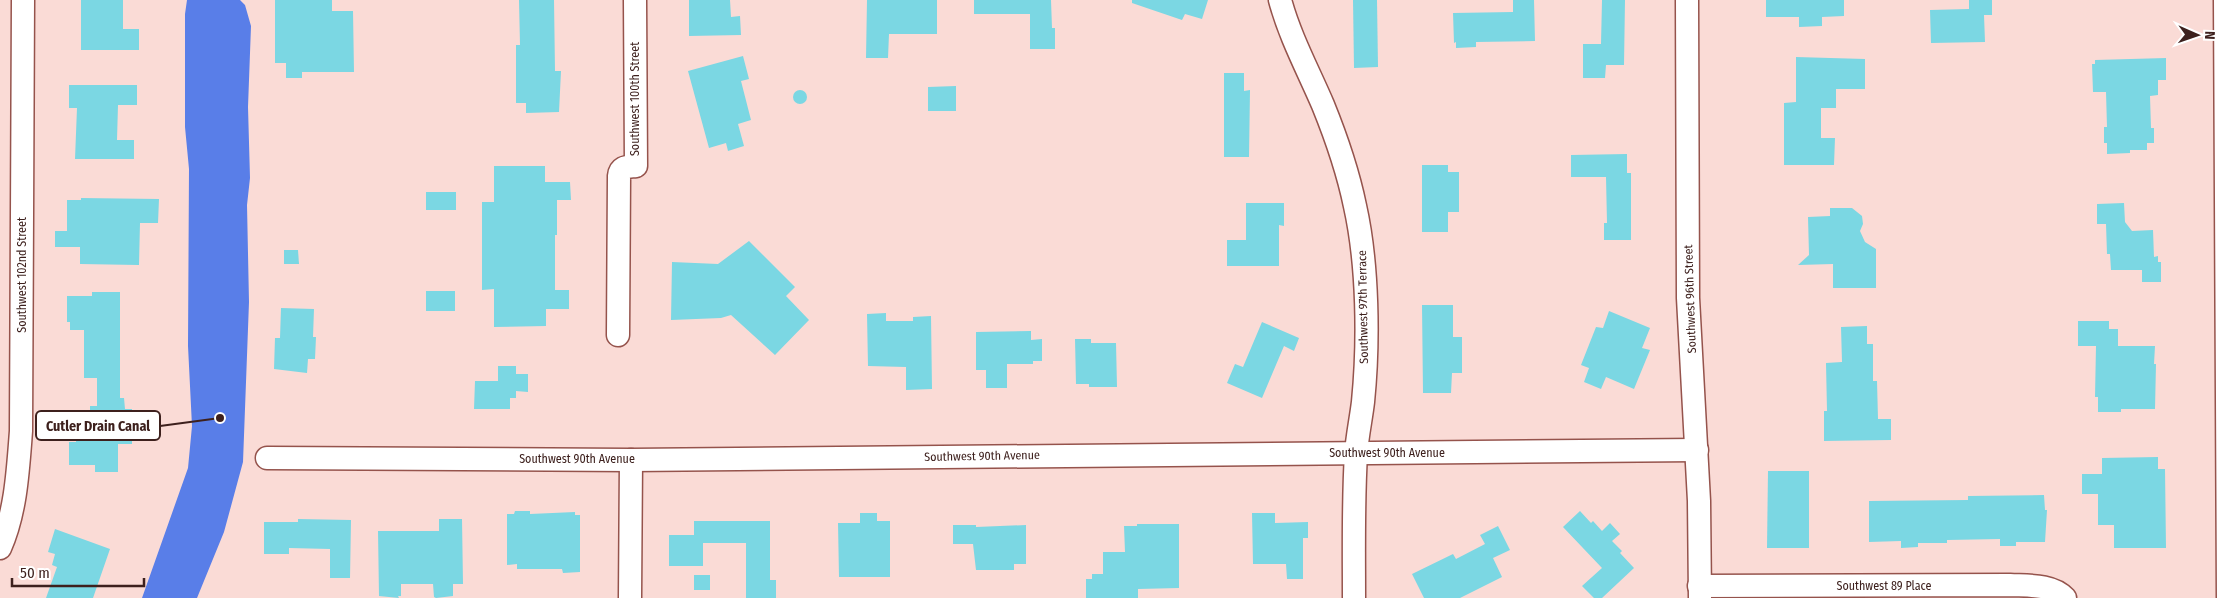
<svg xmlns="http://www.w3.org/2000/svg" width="2232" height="598" font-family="'Fira Sans Condensed',sans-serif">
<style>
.water{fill:#597ee8}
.building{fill:#7bd7e3}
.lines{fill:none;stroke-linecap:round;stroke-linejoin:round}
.minor-casing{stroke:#95534c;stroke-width:25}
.minor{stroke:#fff;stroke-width:22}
.labels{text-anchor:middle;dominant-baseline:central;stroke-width:5;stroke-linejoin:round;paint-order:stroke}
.street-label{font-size:12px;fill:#3d201d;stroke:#fff}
.leader{fill:none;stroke:#3d201d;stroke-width:2}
.callout-dot{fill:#3d201d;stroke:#fff;stroke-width:2}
.callout{fill:#fff;stroke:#3d201d;stroke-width:2}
.callout-label{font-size:14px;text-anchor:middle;font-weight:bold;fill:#3d201d}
</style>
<rect width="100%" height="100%" fill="#fadbd6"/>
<path class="water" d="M187,0H240L245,5L251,26L248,107L250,178L247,205L249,302L243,462L224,532L197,598H142L188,468L192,426L188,346L189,169L185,127V14Z"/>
<g class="building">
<path d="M81,0H123V29H139V50H81Z"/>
<path d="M275,0H332V11H353L354,72H302V78H286V63H275Z"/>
<path d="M519,0H554L555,71H561L559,112L526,113V103H516V45H520Z"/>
<path d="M689,0H730L731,17L740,16L741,35L689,36Z"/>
<path d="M867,0H937V34H889L888,58H866Z"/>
<path d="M974,0H1051L1052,28H1055V49H1030V14H974Z"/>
<path d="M1132,0H1208L1202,19L1185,14L1182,20L1132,3Z"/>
<path d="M1353,0H1377L1378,67L1354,68Z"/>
<path d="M1513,0H1534L1535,41L1476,42V47L1456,48V42L1454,43L1453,13L1513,12Z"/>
<path d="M1602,0H1625L1624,65H1606L1605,78H1583V44H1601Z"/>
<path d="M1766,0H1844V16L1822,17V26L1799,27V17H1766Z"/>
<path d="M1969,0H1992V15H1984L1985,42L1931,43L1930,10L1969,9Z"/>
<path d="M743,56L749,79L741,81L751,120L738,124L744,146L728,151L726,143L709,148L688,71Z"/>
<path d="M1796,57L1865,59V89H1836V108H1821V138H1835L1834,165H1784V103L1796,102Z"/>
<path d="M2166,58V80H2158V95L2150,96L2151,128H2154V143H2147V150H2130V153L2107,154V143H2104V127H2107L2106,92H2093L2092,64H2095V60Z"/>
<path d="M1224,73H1244V91L1250,90L1249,157H1224Z"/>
<path d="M69,85H137V105H118L117,140H134V159H75L77,108H69Z"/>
<path d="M956,86V111H928V87Z"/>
<circle cx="800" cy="97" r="7"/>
<path d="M1627,154V173H1631V240H1604V223H1607L1606,177H1571V155Z"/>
<path d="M1422,165H1448V172H1459V212H1448V232H1422Z"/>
<path d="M494,166H545V182H570L571,200H557V235H555V290H569V309H546V326L494,327V289L482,290V202H494Z"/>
<rect x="426" y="192" width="30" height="18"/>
<path d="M81,198L159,199L158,223H140L139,265L80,264V247H55V231H67V200H81Z"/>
<path d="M1246,203H1284V226L1279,225V266H1227V240H1246Z"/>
<path d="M2124,203L2125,222L2132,231L2153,230L2154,257L2158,256V262H2161V282H2142V270H2111L2110,254H2107L2106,224H2097V204Z"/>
<path d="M1830,208H1852L1862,216L1863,224L1860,231L1865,242L1876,249V288H1833V264L1798,265L1809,255L1808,217L1830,216Z"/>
<path d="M749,241L795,287L786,296L809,320L775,355L731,315L721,318L671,320L672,262L718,264Z"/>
<path d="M284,250H298L299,264H284Z"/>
<rect x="426" y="291" width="29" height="20"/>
<path d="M92,292H120V398H124L125,409H132V444H118V472H95V465H69V442H76V413H90V406H97V378H84V330H70V322H67V296H92Z"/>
<path d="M1422,305H1453V337H1462V373H1452L1451,393H1423Z"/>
<path d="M281,308L314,309L313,337H316L315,359H308L307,373L274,369L275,338H280Z"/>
<path d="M1609,311L1650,328L1642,348L1650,350L1634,389L1606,377L1601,389L1584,382L1589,368L1581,365L1596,327L1603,328Z"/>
<path d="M886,313V321H913V317L931,316L932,389L906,390V367L868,366L867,314Z"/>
<path d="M2078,321H2109V329H2118V346H2155L2154,364H2156L2155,409H2121V412H2098V397H2095L2096,346H2078Z"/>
<path d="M1262,322L1299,338L1294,351L1284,346L1262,398L1227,383L1235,364L1243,367Z"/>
<path d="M1867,326V344H1873V381H1877L1878,419H1891V440L1824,441V411H1827L1826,363L1842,362L1841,327Z"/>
<path d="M1031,331V340L1042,339V361H1033V364H1007V388H986V370H976V332Z"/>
<path d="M1075,339H1091V343H1116L1117,387H1089V384H1076Z"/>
<path d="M498,366H516V374H528V392L516,391V398H510V409H474L475,381H498Z"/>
<path d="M2158,457V469H2165L2166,548H2114V525H2098V494H2082V474H2102V458Z"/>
<path d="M1768,471H1809V548H1767Z"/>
<path d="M2044,495L2045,510H2047L2045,542H2016V546H2000V539L1947,540V543H1918V547L1901,548V541L1869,542V501L1968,500V496Z"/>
<path d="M515,511H530V514L575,512V515H580V572L563,573L562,569H517V564L507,565V514H514Z"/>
<path d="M1580,511L1591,523L1593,521L1602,531L1610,523L1620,534L1612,541L1622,551L1620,553L1634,568L1602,598H1594L1582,586L1602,568L1563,527Z"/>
<path d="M860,513H877V521H890V577H839L838,523H860Z"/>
<path d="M1252,513H1275V523L1308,522V538H1303V579H1287L1286,564H1253Z"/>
<path d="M298,519L351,520L350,578H330V549L289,548V554H264V522H298Z"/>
<path d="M439,519H462L463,584H453V596L436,598L434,597L433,584H401V596H398L399,598L379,596L378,531H439Z"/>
<path d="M694,521H770V580H776V598H746V543H703V566H669V535H694Z"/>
<path d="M1137,524H1179V588L1138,589V598H1086V579H1092V574H1103V552H1125L1124,526H1137Z"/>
<path d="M953,525H976V527L1026,525V564H1014V570H976L973,544H953Z"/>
<path d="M1498,526L1510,550L1493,558L1502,577L1460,598H1424L1412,574L1453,554L1456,559L1485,544L1480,535Z"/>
<path d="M55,529L110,549L93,598H46L57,567L52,565L55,554L48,552Z"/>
<rect x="694" y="575" width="16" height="15"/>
</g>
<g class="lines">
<defs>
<g id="minor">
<path d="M1280,0C1290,37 1308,70 1323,105C1336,137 1348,172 1355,206C1368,264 1369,342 1363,402C1361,419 1357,437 1356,454C1353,502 1354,550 1354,598"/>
<path d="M1687,0L1688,298L1699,501L1700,598"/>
<path d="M2225,0L2228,598"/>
<path d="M618,335L619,176C620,166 627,167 636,166L635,0"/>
<path d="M267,458L631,460L1697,450"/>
<path d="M0,548C16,512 18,470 21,431L23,0"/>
<path d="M1699,586L2010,585C2028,586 2052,584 2065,598"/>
<path d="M630,598L631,460"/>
</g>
</defs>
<use href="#minor" class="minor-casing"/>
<use href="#minor" class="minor"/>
</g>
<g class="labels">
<g class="street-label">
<text transform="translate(635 99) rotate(-90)">Southwest 100th Street</text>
<text transform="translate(22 275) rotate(-90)">Southwest 102nd Street</text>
<text transform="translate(1690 299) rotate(-92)">Southwest 96th Street</text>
<text transform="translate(1363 307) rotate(-91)">Southwest 97th Terrace</text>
<text x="1387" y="453">Southwest 90th Avenue</text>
<text transform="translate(982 456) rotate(-1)">Southwest 90th Avenue</text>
<text x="577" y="459">Southwest 90th Avenue</text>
<text x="1884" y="586">Southwest 89 Place</text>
</g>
</g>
<path class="leader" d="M220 418L160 426"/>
<circle class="callout-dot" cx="220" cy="418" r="5"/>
<rect class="callout" x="36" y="411" width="124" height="29" rx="5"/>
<g class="callout-label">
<text x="98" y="431">Cutler Drain Canal</text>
</g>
<g transform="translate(2197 35) rotate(92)" stroke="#ffffff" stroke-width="4" paint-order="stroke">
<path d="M0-4L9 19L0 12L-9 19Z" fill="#3d201d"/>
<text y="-8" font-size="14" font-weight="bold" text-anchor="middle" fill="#3d201d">N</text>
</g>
<path d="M12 578v8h132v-8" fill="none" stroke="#3d201d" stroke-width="2.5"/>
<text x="20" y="578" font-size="15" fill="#3d201d" stroke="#ffffff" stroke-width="4" paint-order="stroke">50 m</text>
</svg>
